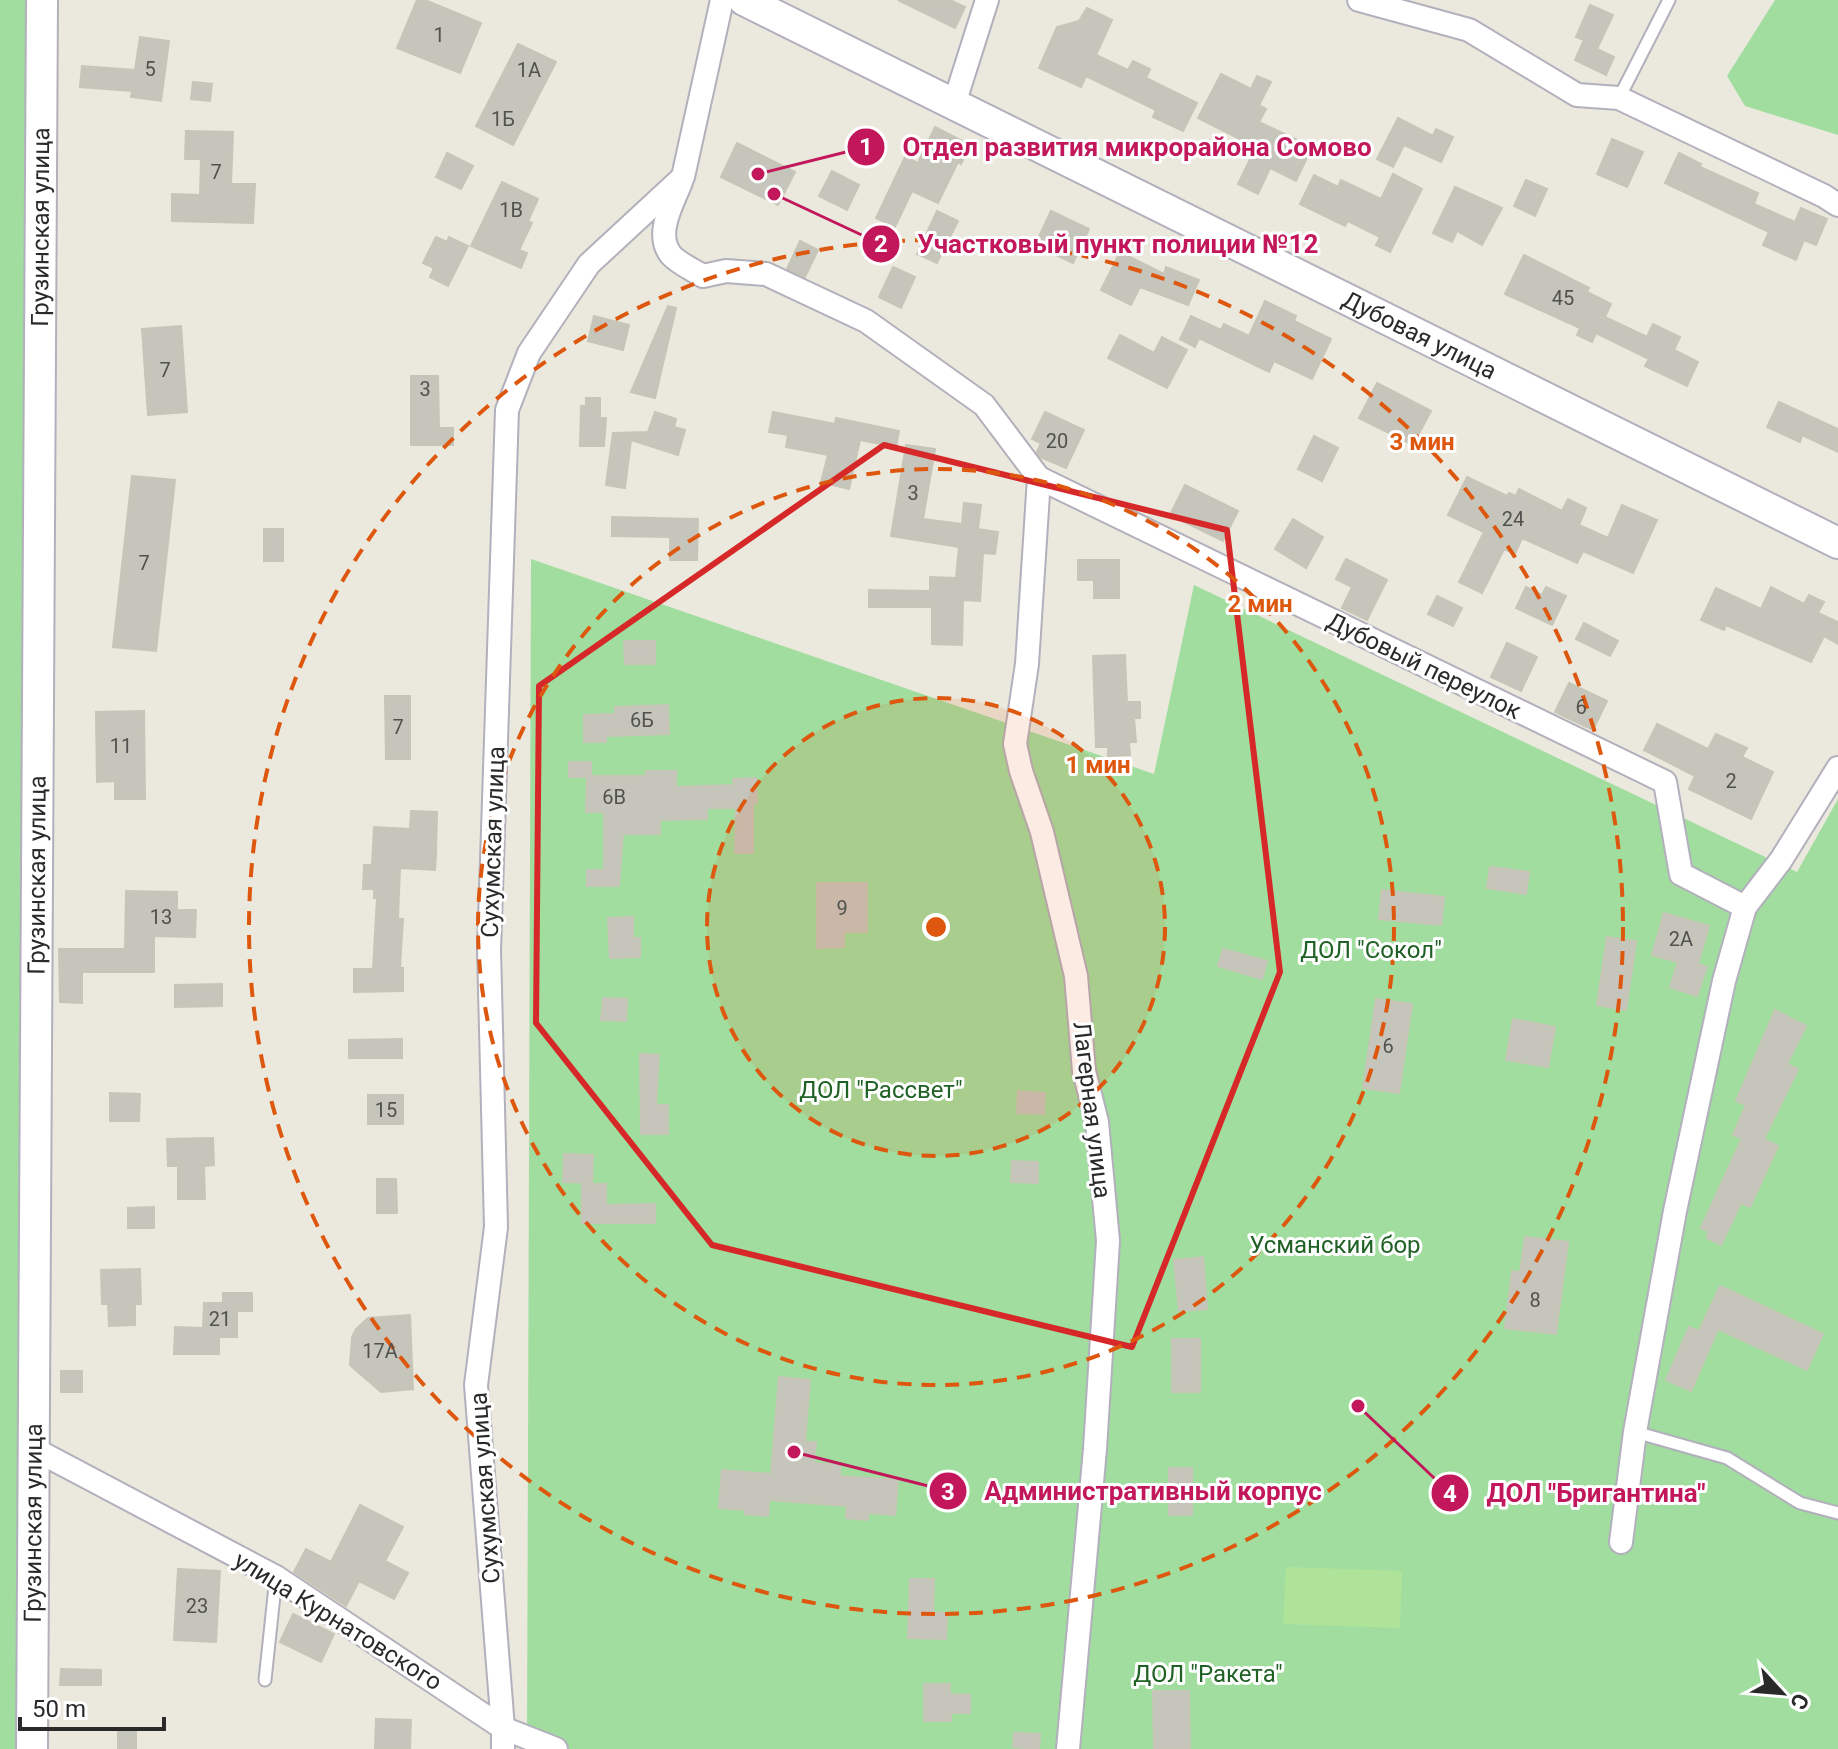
<svg xmlns="http://www.w3.org/2000/svg" width="1838" height="1749" font-family="Roboto,sans-serif">
<style>
.green{fill:#a1dd9e}
.pitch{fill:#b0e39a}
.building{fill:#c6c5bc;stroke:#c6c5b7;stroke-width:2}
.lines{fill:none;stroke-linecap:round;stroke-linejoin:round}
.lane-casing{stroke:#b2b0bc;stroke-width:15}
.street-casing{stroke:#b2b0bc;stroke-width:26}
.secondary-casing{stroke:#b2b0bc;stroke-width:34}
.lane{stroke:#fff;stroke-width:11}
.street{stroke:#fff;stroke-width:22}
.secondary{stroke:#fff;stroke-width:30}
.marked{fill:none;stroke:#d62828;stroke-width:6;stroke-linejoin:round}
.ring{fill:none;stroke:#de570e;stroke-width:4;stroke-dasharray:14 10}
.labels{text-anchor:middle;dominant-baseline:central;stroke-width:6;stroke-linejoin:round;paint-order:stroke}
.number-label{font-size:20px;fill:#51514e}
.street-label{font-size:24px;fill:#2a2a2a;stroke:#fff}
.park-label{font-size:24px;fill:#206125;stroke:#fff}
.centre{fill:#de570e;stroke:#fff;stroke-width:4}
.ring-label{font-size:24px;text-anchor:middle;font-weight:bold;fill:#de570e;stroke:#fff;stroke-width:6;stroke-linejoin:round;paint-order:stroke}
.leader{fill:none;stroke:#c2185b;stroke-width:3}
.callout-dot{fill:#c2185b;stroke:#fff;stroke-width:3}
.mark-label{font-size:24px;text-anchor:middle;font-weight:bold;fill:#fff}
.callout-label{font-size:26px;text-anchor:middle;font-weight:bold;fill:#c2185b;stroke:#fff;stroke-width:6;stroke-linejoin:round;paint-order:stroke}
</style>
<rect width="100%" height="100%" fill="#ebe9dd"/>
<g class="green">
<path d="M0,0H26L22,1749H0Z"/>
<path d="M1775,0H1838V135L1745,106L1727,76Z"/>
<path d="M531,559L1154,774L1194,585L1797,872L1838,799V1749H527Z"/>
</g>
<path class="pitch" d="M1286,1567L1402,1571L1400,1628L1283,1624Z"/>
<g class="building">
<path d="M417,0H425L481,23L460,73L397,48Z"/>
<path d="M898,0H950L965,7L955,28Z"/>
<path d="M1590,5L1613,15L1597,49L1614,57L1606,75L1575,60L1584,40L1576,37Z"/>
<path d="M1087,8L1112,20L1096,55L1128,70L1133,61L1150,69L1146,78L1197,103L1183,131L1153,117L1156,110L1086,76L1081,87L1039,68L1057,27L1079,21Z"/>
<path d="M140,37L169,41L161,101L131,97L132,91L80,87L82,66L135,70Z"/>
<path d="M518,44L556,62L513,145L476,126Z"/>
<path d="M1221,74L1251,89L1257,76L1271,82L1259,105L1266,109L1259,122L1312,147L1296,181L1270,168L1258,194L1238,184L1256,147L1198,118Z"/>
<path d="M193,82L212,84L210,101L191,99Z"/>
<path d="M1398,118L1433,136L1436,129L1453,137L1441,162L1404,145L1393,167L1377,159Z"/>
<path d="M935,127L970,145L961,164L958,162L938,203L912,191L895,227L876,218L905,157L918,163Z"/>
<path d="M186,131L233,132L231,184H255L253,223L172,221V194L200,195L201,159H185Z"/>
<path d="M1612,139L1643,152L1627,187L1597,174Z"/>
<path d="M737,143L795,172L778,205L721,177Z"/>
<path d="M447,153L473,166L461,189L436,177Z"/>
<path d="M1679,153L1701,164L1700,167L1758,193L1754,204L1795,222L1801,208L1827,219L1816,245L1804,240L1796,260L1763,245L1769,232L1665,183Z"/>
<path d="M832,171L859,185L847,210L819,196Z"/>
<path d="M1393,174L1422,189L1390,252L1376,245L1380,237L1348,221L1345,226L1300,204L1314,175L1338,187L1341,180L1381,199Z"/>
<path d="M1526,180L1547,189L1535,216L1514,206Z"/>
<path d="M502,182L538,199L528,221L532,223L519,250L527,253L521,268L471,246Z"/>
<path d="M1455,187L1502,208L1482,245L1457,231L1452,242L1433,233Z"/>
<path d="M937,211L958,221L937,263L917,254Z"/>
<path d="M1051,211L1089,229L1073,263L1035,245Z"/>
<path d="M436,237L447,242L449,237L468,246L448,286L430,277L434,268L423,263Z"/>
<path d="M800,241L818,250L805,277L787,269Z"/>
<path d="M1120,252L1164,274L1166,267L1199,280L1188,305L1140,287L1131,305L1101,290Z"/>
<path d="M1524,255L1589,288L1587,292L1611,304L1605,317L1647,337L1653,324L1680,337L1674,350L1698,362L1687,386L1645,366L1649,359L1596,333L1592,342L1577,335L1580,328L1505,294Z"/>
<path d="M893,267L915,277L901,308L879,297Z"/>
<path d="M1265,301L1296,316L1294,321L1331,339L1312,379L1274,361L1269,372L1199,338L1195,347L1180,339L1191,316L1221,330L1224,324L1249,336Z"/>
<path d="M668,306L676,308L655,398L631,392Z"/>
<path d="M594,316L629,325L623,350L588,341Z"/>
<path d="M181,326L187,412L148,415L142,329Z"/>
<path d="M1120,335L1154,353L1162,337L1187,350L1167,388L1108,358Z"/>
<path d="M411,376H438L439,428H453V445H411Z"/>
<path d="M1377,383L1431,411L1413,445L1359,418Z"/>
<path d="M586,398H600V418H606L604,446H580L581,406H586Z"/>
<path d="M1779,402L1838,429V452L1802,435L1800,442L1767,427Z"/>
<path d="M655,412L676,419L674,427L685,430L678,455L631,440L625,488L606,485L613,433L648,432Z"/>
<path d="M773,412L835,424L836,418L899,431L896,447L860,440L849,489L821,482L828,455L786,447L788,435L769,432Z"/>
<path d="M1045,412L1084,430L1066,468L1040,457L1037,452L1041,443L1032,439Z"/>
<path d="M1314,436L1338,448L1322,481L1298,469Z"/>
<path d="M906,445L935,449L923,519L962,524L964,503L981,505L978,529L998,532L995,554L983,553L980,601L963,600L962,645L932,644V607H869V590L930,591V577L956,578L959,547L891,536Z"/>
<path d="M132,476L175,480L156,651L113,647Z"/>
<path d="M1467,477L1507,496L1509,493L1516,496L1519,489L1562,511L1568,499L1586,508L1579,525L1608,538L1622,505L1657,520L1633,573L1583,551L1577,563L1522,538L1515,554L1504,549L1482,593L1459,582L1484,532L1448,515Z"/>
<path d="M1185,485L1238,511L1223,541L1170,515Z"/>
<path d="M612,517L698,519L697,560H670V537L612,536Z"/>
<path d="M1293,519L1323,537L1306,568L1275,549Z"/>
<rect x="264" y="529" width="19" height="32"/>
<path d="M1346,559L1387,580L1367,620L1342,608L1352,587L1336,579Z"/>
<path d="M1078,560H1119V598H1094V580H1078Z"/>
<path d="M1526,587L1542,595L1546,587L1566,596L1552,625L1516,608Z"/>
<path d="M1771,587L1804,604L1809,595L1824,602L1818,613L1838,622V644L1824,636L1811,662L1726,625L1724,630L1701,620L1716,588L1761,609Z"/>
<path d="M1437,596L1462,608L1453,626L1428,614Z"/>
<path d="M1584,623L1618,641L1610,656L1576,639Z"/>
<path d="M624,641H655V664H625Z"/>
<path d="M1507,643L1537,657L1521,691L1491,677Z"/>
<path d="M1125,655L1127,702H1140V718H1134L1136,742H1129L1130,755L1108,756V747H1096L1093,656Z"/>
<path d="M1569,683L1607,701L1593,730L1555,712Z"/>
<path d="M385,696H410V759H386Z"/>
<path d="M668,705L669,734L606,736V742H584V715L615,714V707Z"/>
<path d="M144,711L145,799H115V781L97,782L96,712Z"/>
<path d="M1657,724L1708,749L1716,734L1747,748L1742,757L1773,772L1751,819L1689,789L1695,776L1644,750Z"/>
<path d="M569,762H591V776H646V771H676V787L734,785L733,779L756,778L757,803H753V853H735L736,808H707V819L660,820V834H623L619,886H587V870H604V812H586L587,777H569Z"/>
<path d="M411,811L437,812L436,854L435,870L400,868L398,919H403L400,968H403V991L354,992V969H373L377,898H374V889H363L364,865H372L374,827L410,829Z"/>
<path d="M1490,867L1529,872L1526,894L1487,888Z"/>
<path d="M817,883H867V932H844V947L817,948Z"/>
<path d="M1382,890L1444,897L1441,925L1379,919Z"/>
<path d="M126,891L177,892V910H196L195,937L154,936V972H82V1003L60,1002L59,949H125Z"/>
<path d="M1664,913L1709,926L1698,964L1707,967L1697,996L1670,987L1678,962L1652,955Z"/>
<path d="M633,917V938H640V957L610,958L608,918Z"/>
<path d="M1607,937L1636,941L1626,1010L1597,1005Z"/>
<path d="M1223,949L1267,961L1262,979L1218,966Z"/>
<path d="M222,984V1006L175,1007V985Z"/>
<path d="M603,998L627,999L626,1021L601,1020Z"/>
<path d="M1376,999L1412,1004L1399,1093L1363,1088Z"/>
<path d="M1775,1010L1806,1026L1787,1064L1798,1069L1764,1139L1778,1146L1750,1207L1741,1203L1721,1245L1707,1238L1708,1231L1701,1228L1742,1138L1733,1135L1746,1105L1736,1101Z"/>
<path d="M1513,1019L1555,1027L1548,1067L1506,1060Z"/>
<path d="M402,1039V1058H349V1040Z"/>
<path d="M640,1054L659,1055L656,1105H668V1134H641Z"/>
<path d="M1018,1091L1045,1093L1044,1114L1017,1113Z"/>
<path d="M110,1093L140,1094L139,1121H110Z"/>
<rect x="368" y="1095" width="35" height="29"/>
<path d="M213,1138L214,1165L204,1166L205,1199H178V1166H168L167,1139Z"/>
<path d="M564,1154L593,1155L592,1183L563,1182Z"/>
<path d="M1012,1161L1038,1162V1183L1011,1182Z"/>
<path d="M377,1179H396L397,1213H377Z"/>
<path d="M582,1184H606V1205L655,1204V1223H582Z"/>
<path d="M154,1207V1228H128V1208Z"/>
<path d="M1525,1237L1568,1242L1556,1334L1505,1328L1512,1271L1520,1272Z"/>
<path d="M1203,1257L1207,1309L1179,1311L1174,1260Z"/>
<path d="M140,1269L141,1304H135V1325L109,1326L108,1304H102L101,1270Z"/>
<path d="M1720,1286L1823,1334L1807,1370L1718,1329L1691,1391L1666,1380L1689,1327L1699,1331Z"/>
<path d="M223,1293H252V1311H237V1337H219V1354H174L175,1327L203,1328L204,1303H223Z"/>
<path d="M410,1315L413,1389L381,1392L350,1365L352,1337L356,1329L368,1318Z"/>
<rect x="1172" y="1339" width="28" height="53"/>
<rect x="61" y="1371" width="21" height="21"/>
<path d="M779,1377L810,1380L805,1442H816L814,1463L840,1465V1476L898,1480L895,1515L868,1513V1520L846,1518L847,1506L769,1500L768,1516L745,1514V1510L719,1508L722,1470L771,1474Z"/>
<rect x="1169" y="1468" width="23" height="47"/>
<path d="M360,1505L403,1527L385,1561L408,1573L394,1599L359,1581L346,1606L294,1572L306,1549L331,1562Z"/>
<path d="M178,1569L220,1571L216,1642L174,1640Z"/>
<path d="M910,1579H934L933,1612L947,1613L946,1639L908,1638Z"/>
<path d="M293,1614L334,1634L321,1662L280,1642Z"/>
<path d="M61,1669L101,1670V1685H60Z"/>
<path d="M924,1684H950V1694L970,1695V1713H951V1721H924Z"/>
<path d="M1153,1691H1189L1190,1749H1154Z"/>
<path d="M376,1719L411,1720L410,1749H375Z"/>
<rect x="118" y="1729" width="18" height="20"/>
<path d="M1014,1733L1040,1734L1039,1749L1013,1747Z"/>
</g>
<g class="lines">
<defs>
<g id="lane">
<path d="M1619,98L1669,0"/>
<path d="M1635,1432L1727,1458L1800,1503L1838,1513"/>
<path d="M265,1680L276,1577"/>
</g>
<g id="street">
<path d="M1359,0L1469,30L1577,95L1619,98L1824,196L1838,205"/>
<path d="M954,104L987,0"/>
<path d="M681,182C673,203 654,234 671,255C678,263 693,270 703,276L726,271L766,274L866,321L984,405L1039,478L1665,782L1681,874L1745,907"/>
<path d="M1039,478L1027,664L1015,744L1021,771L1042,832L1076,976L1084,1071L1097,1122L1108,1241L1095,1449L1068,1749"/>
<path d="M34,1449L276,1577L503,1728L556,1749"/>
<path d="M1621,1542L1635,1432L1675,1211L1724,981L1745,907L1781,860L1838,768"/>
<path d="M503,1749V1728L476,1385L496,1227L489,950L507,410L529,353L589,264L683,177L722,0"/>
</g>
<g id="secondary">
<path id="s1" d="M744,0L1838,543"/>
<path id="s2" d="M32,1749L42,0"/>
</g>
</defs>
<use href="#lane" class="lane-casing"/>
<use href="#street" class="street-casing"/>
<use href="#secondary" class="secondary-casing"/>
<use href="#lane" class="lane"/>
<use href="#street" class="street"/>
<use href="#secondary" class="secondary"/>
</g>
<path class="marked" d="M884,445L1227,530L1280,972L1132,1347L712,1245L536,1023L539,686Z"/>
<circle cx="936" cy="927" r="229" fill="#de570e" fill-opacity=".12"/>
<g class="ring">
<circle cx="936" cy="927" r="229"/>
<circle cx="936" cy="927" r="458"/>
<circle cx="936" cy="927" r="687"/>
</g>
<g class="labels">
<g class="number-label">
<text x="439" y="35">1</text>
<text x="150" y="69">5</text>
<text x="529" y="70">1А</text>
<text x="503" y="119">1Б</text>
<text x="216" y="172">7</text>
<text x="511" y="210">1В</text>
<text x="1563" y="298">45</text>
<text x="165" y="370">7</text>
<text x="425" y="389">3</text>
<text x="1057" y="441">20</text>
<text x="913" y="493">3</text>
<text x="1513" y="519">24</text>
<text x="144" y="563">7</text>
<text x="1581" y="707">6</text>
<text x="642" y="720">6Б</text>
<text x="398" y="727">7</text>
<text x="121" y="746">11</text>
<text x="1731" y="781">2</text>
<text x="614" y="797">6В</text>
<text x="842" y="908">9</text>
<text x="161" y="917">13</text>
<text x="1681" y="939">2А</text>
<text x="1388" y="1046">6</text>
<text x="386" y="1110">15</text>
<text x="1535" y="1300">8</text>
<text x="220" y="1319">21</text>
<text x="380" y="1351">17А</text>
<text x="197" y="1606">23</text>
</g>
<g class="street-label">
<text stroke="none"><textPath href="#s2" startOffset="1522">Грузинская улица</textPath></text>
<text stroke="none"><textPath href="#s1" startOffset="754">Дубовая улица</textPath></text>
<text transform="translate(1424 666) rotate(26)">Дубовый переулок</text>
<text transform="translate(493 842) rotate(-88)">Сухумская улица</text>
<text stroke="none"><textPath href="#s2" startOffset="874">Грузинская улица</textPath></text>
<text transform="translate(1092 1110) rotate(83)">Лагерная улица</text>
<text transform="translate(485 1488) rotate(-94)">Сухумская улица</text>
<text stroke="none"><textPath href="#s2" startOffset="226">Грузинская улица</textPath></text>
<text transform="translate(338 1621) rotate(32)">улица Курнатовского</text>
</g>
<g class="park-label">
<text x="1371" y="950">ДОЛ "Сокол"</text>
<text x="881" y="1090">ДОЛ "Рассвет"</text>
<text x="1335" y="1245">Усманский бор</text>
<text x="1208" y="1674">ДОЛ "Ракета"</text>
</g>
</g>
<circle cx="936" cy="927" r="12" class="centre"/>
<g class="ring-label">
<text x="1422" y="450">3 мин</text>
<text x="1260" y="612">2 мин</text>
<text x="1098" y="773">1 мин</text>
</g>
<path class="leader" d="M758 174L866 147M774 194L881 244M794 1452L948 1491M1358 1406L1450 1493"/>
<g class="callout-dot">
<circle cx="758" cy="174" r="8"/>
<circle cx="774" cy="194" r="8"/>
<circle cx="794" cy="1452" r="8"/>
<circle cx="1358" cy="1406" r="8"/>
<circle cx="866" cy="147" r="20"/>
<circle cx="881" cy="244" r="20"/>
<circle cx="948" cy="1491" r="20"/>
<circle cx="1450" cy="1493" r="20"/>
</g>
<g class="mark-label">
<text x="866" y="155">1</text>
<text x="881" y="252">2</text>
<text x="948" y="1500">3</text>
<text x="1450" y="1502">4</text>
</g>
<g class="callout-label">
<text x="1137" y="156">Отдел развития микрорайона Сомово</text>
<text x="1118" y="253">Участковый пункт полиции №12</text>
<text x="1153" y="1500">Административный корпус</text>
<text x="1596" y="1502">ДОЛ "Бригантина"</text>
</g>
<g transform="translate(1782 1693) rotate(116)" stroke="#ffffff" stroke-width="6" paint-order="stroke">
<path d="M0-6L14 30L0 20L-14 30Z" fill="#2a2a2a"/>
<text y="-12" font-size="22" font-weight="bold" text-anchor="middle" fill="#2a2a2a">С</text>
</g>
<path d="M20 1717v12h144v-12" fill="none" stroke="#2a2a2a" stroke-width="4"/>
<text x="32" y="1717" font-size="24" fill="#2a2a2a" stroke="#ffffff" stroke-width="6" paint-order="stroke">50 m</text>
</svg>
